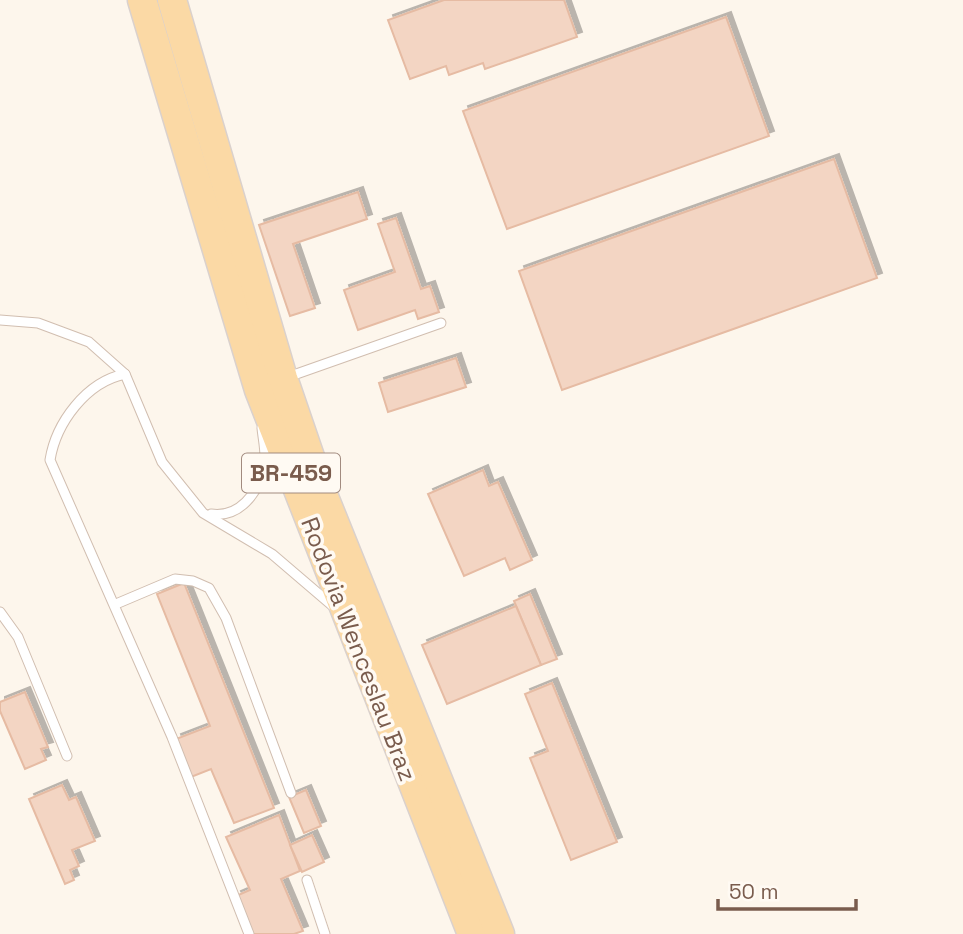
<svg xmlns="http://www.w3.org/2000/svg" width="963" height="934" font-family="'Space Grotesk',sans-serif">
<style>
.building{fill:#f3d5c3;stroke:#e6bba3;stroke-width:2;filter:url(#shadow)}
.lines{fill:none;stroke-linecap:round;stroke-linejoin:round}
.lane-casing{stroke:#d1beb0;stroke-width:11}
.primary-casing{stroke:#dad1cd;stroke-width:31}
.lane{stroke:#fff;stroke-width:9}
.primary{stroke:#fbd9a5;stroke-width:28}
.labels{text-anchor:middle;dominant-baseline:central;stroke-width:7;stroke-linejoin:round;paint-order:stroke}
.shield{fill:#fffaf3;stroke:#a28b7f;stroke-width:2}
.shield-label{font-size:23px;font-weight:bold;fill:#7a5c4d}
.street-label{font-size:24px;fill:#7a5c4d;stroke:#fffaf3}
</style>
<defs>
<filter id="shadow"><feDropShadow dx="5" dy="-5" stdDeviation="0" flood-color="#0004"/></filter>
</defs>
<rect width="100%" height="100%" fill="#fdf6ec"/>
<g class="building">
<path d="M444,0H564L577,37L485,69L483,63L449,75L446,66L410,79L388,20Z"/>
<path d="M726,17L769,136L507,229L463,111Z"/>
<path d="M834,159L877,278L562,390L519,271Z"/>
<path d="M358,192L367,219L293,244L315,308L290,316L259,225Z"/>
<path d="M396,218L421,289L430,286L439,312L418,319L415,310L358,330L344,290L395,272L378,224Z"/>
<path d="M456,358L466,387L388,412L379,383Z"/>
<path d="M483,470L489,486L498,482L532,560L510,570L505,558L464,576L428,494Z"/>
<path d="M184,583L274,808L234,823L211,769L191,777L176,739L210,726L157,594Z"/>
<path d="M530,594L557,659L541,665L514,601Z"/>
<path d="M516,606L541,665L447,704L422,645Z"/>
<path d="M552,683L617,842L571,860L530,758L548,751L525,694Z"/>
<path d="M25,692L48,747L41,749L46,760L25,769L0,711V702Z"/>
<path d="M62,785L69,800L76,797L95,841L72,850L79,866L70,870L74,880L65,884L29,799Z"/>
<path d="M306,790L321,826L304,833L289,797Z"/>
<path d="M279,815L300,871L281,879L303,931L294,934H252L236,896L250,890L226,837Z"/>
<path d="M312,835L324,862L302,872L290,845Z"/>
</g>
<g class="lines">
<defs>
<g id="lane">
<path d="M0,320L38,323L89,342L125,374L162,462L203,513L272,554L334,607"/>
<path d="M125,374C86,382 56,423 50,460L172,737L249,934"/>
<path d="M285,378L441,323"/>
<path d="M211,514C239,518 258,494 264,467C267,455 263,440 262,428"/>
<path d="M116,604L175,579L193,581L209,588L226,618L291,793"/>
<path d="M0,612L18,637L67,756"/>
<path d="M307,880L325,934"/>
</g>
<g id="primary">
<path d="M142,0L259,390L472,934"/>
<path d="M172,0L283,378L322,492L500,934"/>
</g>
</defs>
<use href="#lane" class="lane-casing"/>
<use href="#primary" class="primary-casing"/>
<use href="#lane" class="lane"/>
<use href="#primary" class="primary"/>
</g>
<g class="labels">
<rect class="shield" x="242" y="453.5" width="98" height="39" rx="5"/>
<g class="shield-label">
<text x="291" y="473">BR-459</text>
</g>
<g class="street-label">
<text transform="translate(359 649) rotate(69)">Rodovia Wenceslau Braz</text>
</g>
</g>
<path d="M718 899v10h138v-10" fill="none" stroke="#7a5c4d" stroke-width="3.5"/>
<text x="729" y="899" font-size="21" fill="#7a5c4d" stroke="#fffaf3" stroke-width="5" paint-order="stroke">50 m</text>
</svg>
